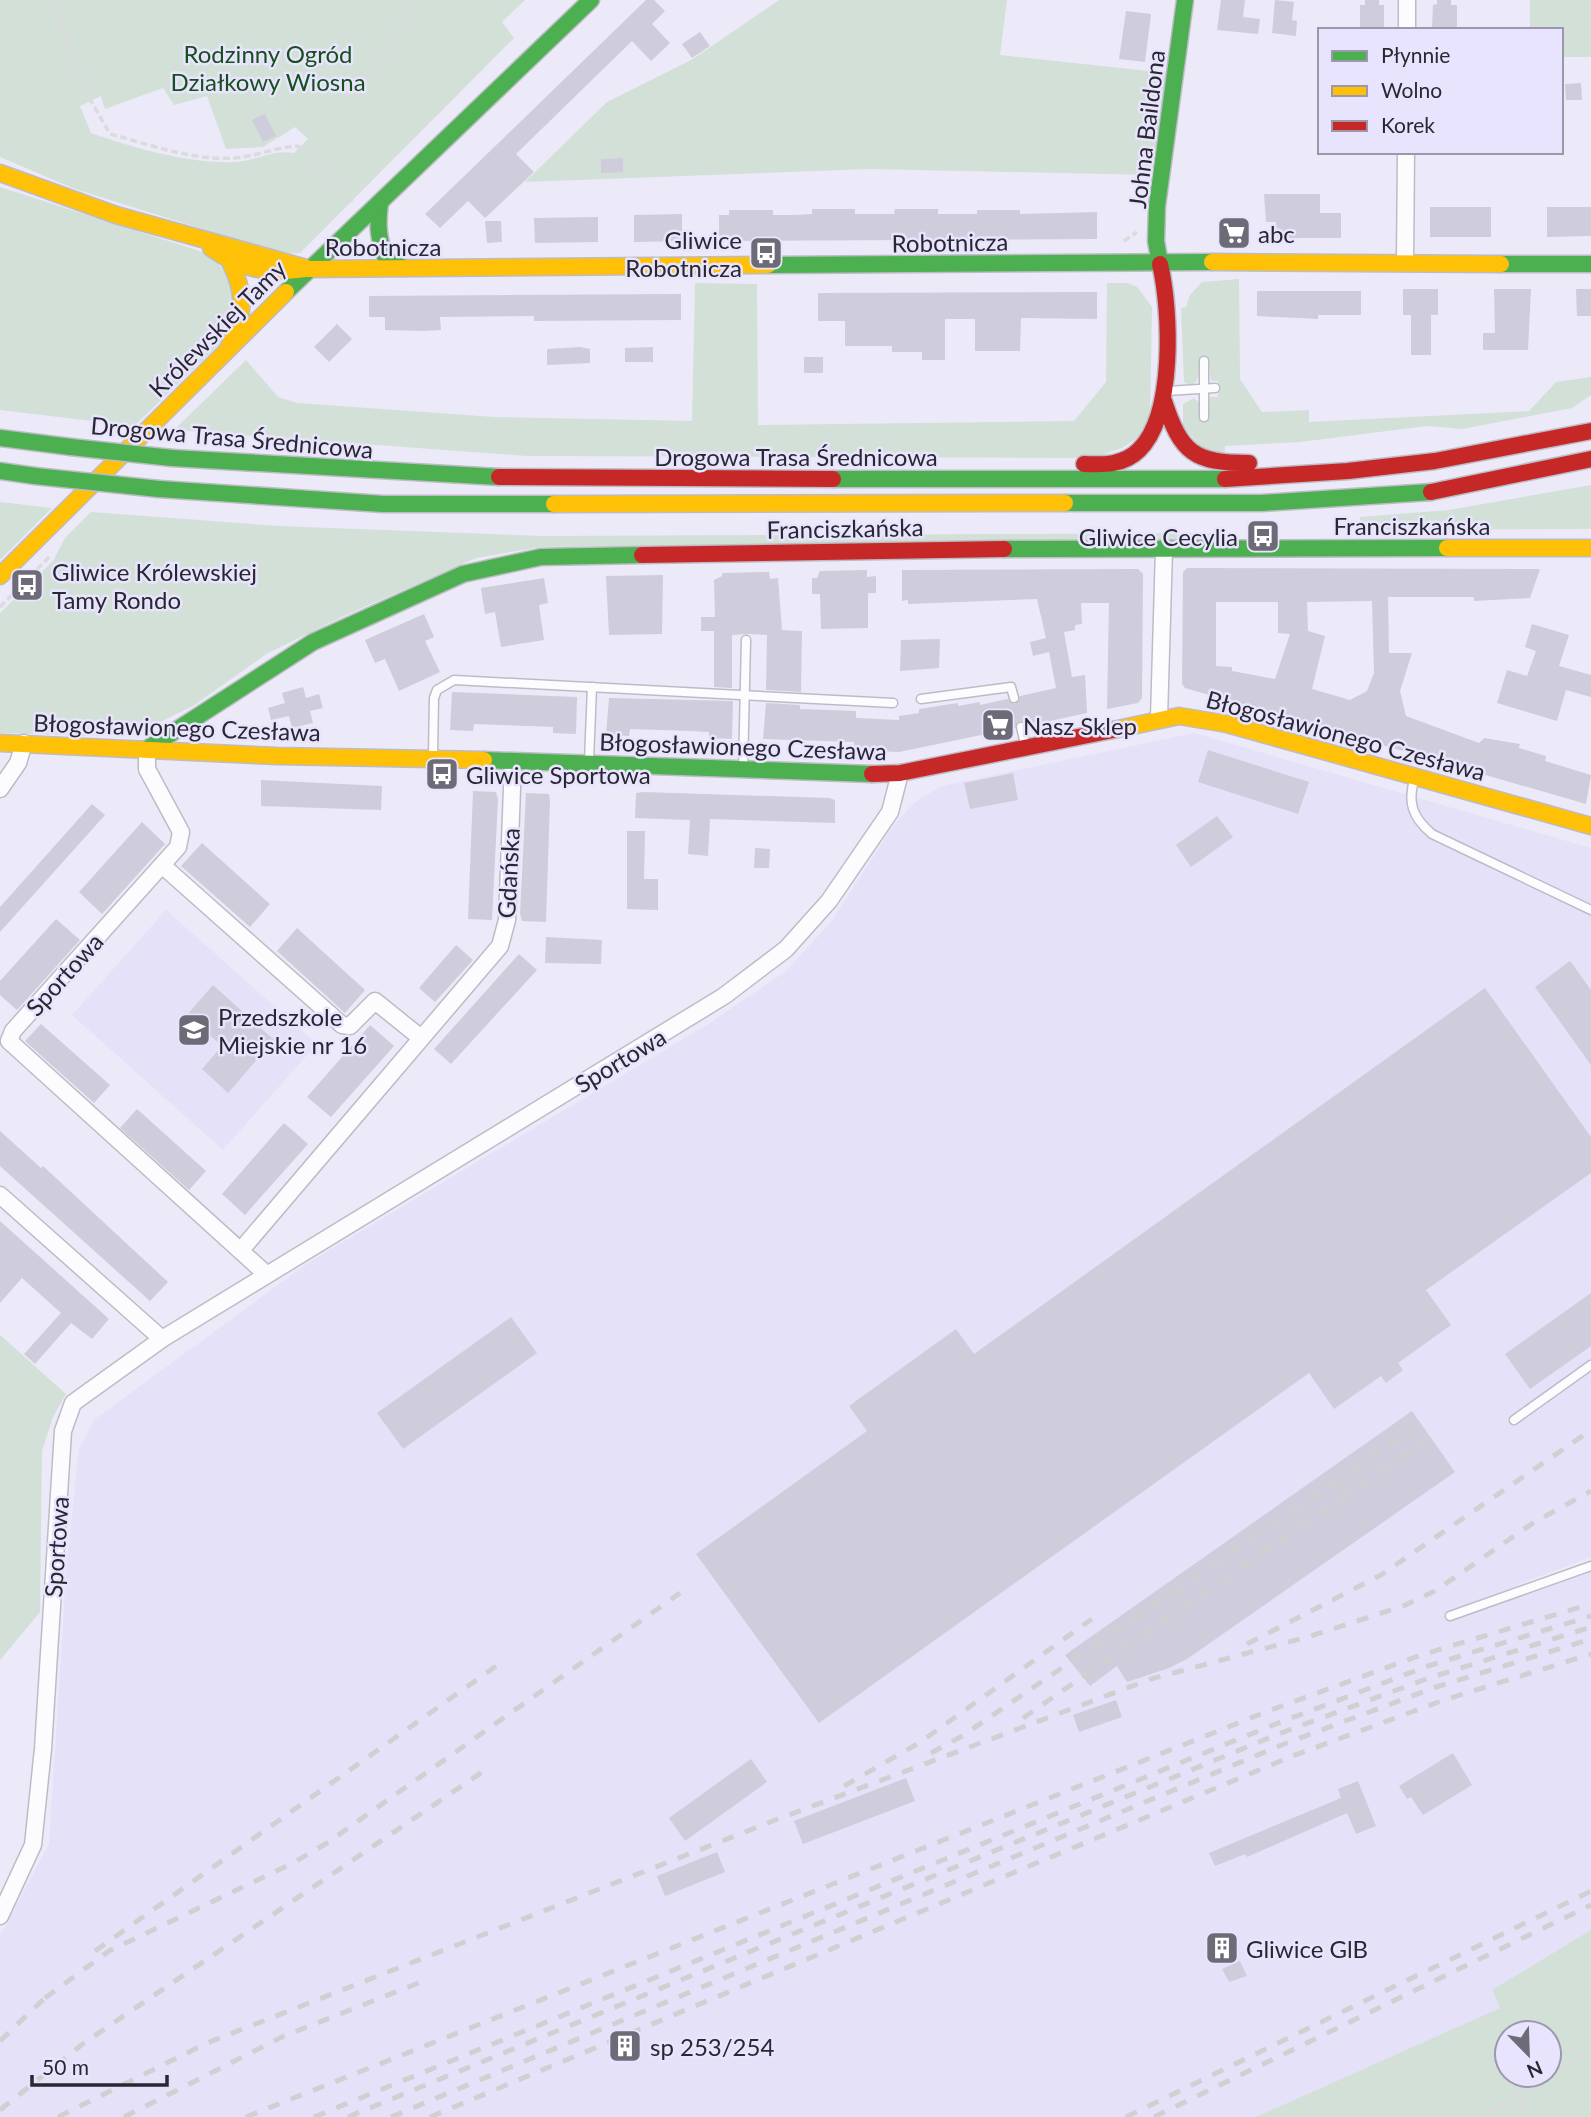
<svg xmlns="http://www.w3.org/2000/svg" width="1591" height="2117" font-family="Lato,sans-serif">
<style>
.built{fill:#e5e1f9}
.green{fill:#d2e0d8;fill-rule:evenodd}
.building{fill:#cfccdc;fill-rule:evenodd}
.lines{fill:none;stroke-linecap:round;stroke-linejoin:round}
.lane-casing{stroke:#bdbcc6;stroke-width:11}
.street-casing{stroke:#bdbcc6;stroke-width:19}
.fast-casing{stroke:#bdbcc6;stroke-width:19}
.slow-casing{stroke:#bdbcc6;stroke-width:19}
.jam-casing{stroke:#bdbcc6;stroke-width:19}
.path{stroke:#dbdbde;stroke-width:3.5;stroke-dasharray:7 3.5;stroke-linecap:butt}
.lane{stroke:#fcfcfe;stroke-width:8}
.street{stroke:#fcfcfe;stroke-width:16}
.fast{stroke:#4caf50;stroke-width:16}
.slow{stroke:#ffc107;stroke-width:16}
.jam{stroke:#c62828;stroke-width:16}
.rail{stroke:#d0d0d3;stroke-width:5;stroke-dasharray:12 12;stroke-linecap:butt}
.fast-bridge-casing{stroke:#bdbcc6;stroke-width:19;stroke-linecap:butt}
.fast-bridge{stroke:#4caf50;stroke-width:16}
.labels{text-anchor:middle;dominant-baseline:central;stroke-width:5;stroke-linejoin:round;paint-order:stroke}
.park-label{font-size:24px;fill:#17501c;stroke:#e8e4fe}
.street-label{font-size:24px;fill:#292731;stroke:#e8e4fe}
.poi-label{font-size:24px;fill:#292731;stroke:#e8e4fe;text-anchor:start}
</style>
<rect width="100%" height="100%" fill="#eceaf8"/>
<g class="built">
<path d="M1194,733L1591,848V1557L1514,1586L1591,1566V1930L1492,1990L1501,2008L1256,2117H0V1936L49,1844L67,1561L79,1449L95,1419L308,1263L708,1024L786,971L830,923L894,825L915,802L942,786Z"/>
<path d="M166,910L317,1044L223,1150L72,1015Z"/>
</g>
<g class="green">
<path d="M0,0H525L502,22L514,38L300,253L282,254L75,189L0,157ZM163,88L174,105L207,96L226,149L263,147L295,127L308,139L294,153C272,149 257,161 235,162C189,164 134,148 91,133L80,106L101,96L105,109Z"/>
<path d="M779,0H1007L1000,55L1167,73L1152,175L869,169L525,182L607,102L693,59Z"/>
<path d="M1530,0H1591V57H1561V30H1530Z"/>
<path d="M0,187L212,255L239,292L225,339L134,426L0,410Z"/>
<path d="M1239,279L1240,379L1262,412L1309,410V422L1529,411L1556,382L1591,377V395L1572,408L1462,429L1427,426L1300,442L1225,446L1224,457L1206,454L1183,426V404L1194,398L1199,403V417L1208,416L1210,397H1218V381H1211L1209,362L1199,363C1199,373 1200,380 1191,386L1184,382L1181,308L1186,307L1190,295L1202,282Z"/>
<path d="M695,283L757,284L758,425L1074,421L1106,382L1107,283H1127L1137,287L1152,307L1150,419L1140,436L1122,448L1092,458L527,456L174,430L246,360L278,397L297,403L494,417L692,421Z"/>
<path d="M1591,485V529L1360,530V517L1449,510Z"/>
<path d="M0,502L52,508L0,560Z"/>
<path d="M91,512L278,526L544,536L1217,533L1218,541L541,547L476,558L346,615L268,653L193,706L158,723L124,732L86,736L0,733V613L53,561L65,538Z"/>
<path d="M0,1335L66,1394L53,1417L42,1451L40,1612L0,1660Z"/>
<path d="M1591,1930V2117H1256L1500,2008L1492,1990ZM1507,2033H1549V2075H1507Z"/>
</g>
<g class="building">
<path d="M646,0H654L665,11L652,24L670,43L651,61L632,41L516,154L534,172L485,218L468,201L440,228L425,214Z"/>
<path d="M1221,0H1245L1243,17L1260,19L1258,34L1217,30Z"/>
<path d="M1275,0L1294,2L1292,20L1297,21L1296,36L1272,33Z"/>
<path d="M1365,0H1379V5H1384V30H1360V5H1365Z"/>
<path d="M1437,0H1451V5H1457V30H1432L1433,5L1437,4Z"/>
<path d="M1126,11L1151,14L1145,62L1119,59Z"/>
<path d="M700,32L710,46L692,58L682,44Z"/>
<path d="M1581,83L1582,100H1566L1565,84Z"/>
<path d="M265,114L276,136L263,142L252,120Z"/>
<path d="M623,158V172L601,173V159Z"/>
<path d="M1264,194H1320V213H1341V238H1277L1276,222H1266Z"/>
<rect x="1430" y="207" width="61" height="30"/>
<path d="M1547,207H1591V236L1547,237Z"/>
<path d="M812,209H855V214H894L895,209H938V214H977V210H1020V214L1097,212V239L719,241V215H729V210H773V215H796L812,214Z"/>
<path d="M682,214V241L634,242V215Z"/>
<path d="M598,217V242L535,243L534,218Z"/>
<path d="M485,221H501L502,242L487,243Z"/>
<path d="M1403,289H1438V315H1431V355H1411V315H1403Z"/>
<path d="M1494,289H1531L1528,350H1483V333H1495Z"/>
<path d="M1576,289H1591V316H1577Z"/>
<path d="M1257,291H1361V315H1318V319L1257,316Z"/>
<path d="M1097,292V319L1021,318L1020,351H975V319H945V360H922V352H892V346H845V321H818V293Z"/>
<path d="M681,294V320L534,321V316L440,317L441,330L422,331L385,330V317H369V296Z"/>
<path d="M337,324L352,339L329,362L314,347Z"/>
<path d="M580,347L590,349V363L547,365V349Z"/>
<path d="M653,347V362H625V348Z"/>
<rect x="804" y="357" width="19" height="16"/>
<path d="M1187,568L1540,569L1530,598L1474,601V597H1388L1389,653H1412L1400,691L1406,716L1479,743L1484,738L1520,744L1519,748L1546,756L1545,761L1591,775L1586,804L1185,688L1182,684L1183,572ZM1372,601L1374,673L1367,691L1350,700L1312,689L1325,636L1308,631L1307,602ZM1216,602H1278V633L1290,634L1275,679L1232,671V667L1216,666Z"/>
<path d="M1138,569L1143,574L1142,698L1138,703L1107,709L1109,603H1081L1082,624L1075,625V630L1064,632L1072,677L1085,675L1087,713L1027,726L1020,721L1015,728L899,752L854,750V742L763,739L766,703L800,705V709L856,711V718L899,720V716L919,713V709L958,703V706L980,702V705L1007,699L1015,704L1020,696L1056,688L1049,652L1033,656L1030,642L1046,638L1037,599L908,604V600L902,601V570Z"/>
<path d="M867,570V577L876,576V593H868V628L821,629L820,594H812V578H817L820,571Z"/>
<path d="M769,572L770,579L778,578L782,630L802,631L801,692L766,690L767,635L747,634L732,635V688L714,687V631H701V617H715L714,580L722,576V573Z"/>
<path d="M663,575L662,634L609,635L606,576Z"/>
<path d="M544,578L548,603L539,605L544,640L501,647L495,612L485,614L481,588Z"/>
<path d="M424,614L434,637L425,641L440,672L399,691L385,659L375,663L365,640Z"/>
<path d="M1532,624L1569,635L1559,666L1591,675V697L1566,690L1557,721L1497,703L1507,670L1527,676L1536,651L1525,647Z"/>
<path d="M940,639L939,668L900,671L901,640Z"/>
<path d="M303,687L306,698L319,694L323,708L310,711L313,723L292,728L289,716L271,720L268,708L285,703L282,693Z"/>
<path d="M452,692L577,697L576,734L553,733V727L501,725L474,724L473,731L450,730Z"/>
<path d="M609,698L733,701L732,739L709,738V732L691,731L630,729L629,736L606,735Z"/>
<path d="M1208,750L1309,782L1298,814L1198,782Z"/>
<path d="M1013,773L1018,800L970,809L964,783Z"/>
<path d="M261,780L382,786L381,810L261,806Z"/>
<path d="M473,791L496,792L498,799L492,920L468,919Z"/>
<path d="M643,792L829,798L835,800V823L710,819L708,856L688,854L690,820L635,818L636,793Z"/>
<path d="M526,793L549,794L550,801L546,922L522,921L520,914Z"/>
<path d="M92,804L105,815L0,932V907Z"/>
<path d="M1217,816L1233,837L1191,867L1176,845Z"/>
<path d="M142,822L165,844L102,914L79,892Z"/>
<path d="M627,831H645L644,879H658V910L627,909Z"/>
<path d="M202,843L270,904L250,927L181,866Z"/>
<path d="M755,848L770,849L769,868H754Z"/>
<path d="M56,919L80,940L17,1010L0,995V981Z"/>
<path d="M297,928L365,990L345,1013L277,951Z"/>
<path d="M546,937L602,940L601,964L545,963Z"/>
<path d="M456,945L473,960L435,1002L419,988Z"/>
<path d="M519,954L537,970L451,1064L434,1049Z"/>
<path d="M1570,961L1591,990V1065L1535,987Z"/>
<path d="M213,985L274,1040L228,1093L202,1069L222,1046L187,1015Z"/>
<path d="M1485,988L1591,1137V1173L1426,1290L1451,1325L1398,1363L1403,1370L1386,1383L1381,1376L1334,1409L1309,1373L819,1723L696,1554L867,1431L849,1406L956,1329L974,1354Z"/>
<path d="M41,1024L110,1085L94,1103L25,1041Z"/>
<path d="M370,1025L394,1046L331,1117L307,1097Z"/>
<path d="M137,1109L206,1171L189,1190L120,1128Z"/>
<path d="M284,1123L308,1144L245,1215L222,1194Z"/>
<path d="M0,1131L41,1168L43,1166L168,1282L150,1301L0,1166Z"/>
<path d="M0,1221L109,1319L92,1339L71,1323L35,1364L24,1354L61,1313L22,1278L0,1303Z"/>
<path d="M1591,1293V1346L1530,1389L1505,1354Z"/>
<path d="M511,1317L537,1353L403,1449L377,1413Z"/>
<path d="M1412,1411L1455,1472L1187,1659L1169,1668L1127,1682L1117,1666L1090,1686L1065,1655Z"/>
<path d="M1116,1700L1122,1717L1079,1732L1073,1715Z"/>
<path d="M1453,1753L1472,1785L1423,1815L1411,1797L1407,1799L1399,1786Z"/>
<path d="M751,1759L767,1782L685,1841L669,1818Z"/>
<path d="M906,1778L915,1801L803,1844L794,1821Z"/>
<path d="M1358,1781L1376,1826L1356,1834L1347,1813L1247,1857L1245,1854L1215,1866L1209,1853L1341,1798L1338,1789Z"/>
<path d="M717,1852L725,1872L665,1896L657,1876Z"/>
<path d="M1240,1961L1247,1976L1229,1982L1222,1969Z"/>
</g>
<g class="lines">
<defs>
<g id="lane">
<path d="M1204,361V417"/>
<path d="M1167,391L1215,388"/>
<path d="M921,699L1011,687L1014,698"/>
<path d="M1021,727L1025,744"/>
<path d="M433,755L434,698L437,690L454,680L893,703"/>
<path d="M589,761L592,687"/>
<path d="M743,769L746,640"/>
<path d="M1415,777C1407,802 1412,817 1432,834L1591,910"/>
<path d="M1514,1420L1591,1365"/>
<path d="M1450,1616L1591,1566"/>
</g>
<g id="street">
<path d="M1407,30V0"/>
<path d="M1405,263L1406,152"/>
<path d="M1159,718L1164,549"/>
<path d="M147,749V769L181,832L178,847L13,1031L9,1041L266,1274"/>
<path d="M0,789L18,763L24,743"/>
<path d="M163,866L342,1025L350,1026L375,1001L421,1038"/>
<path d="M0,1195L162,1339"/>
<path d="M241,1250L500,946L507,920L513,762"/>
<path d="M0,1916L33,1845L43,1749L63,1431L73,1403L162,1339L724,996L786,949L829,901L890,812L900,773"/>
</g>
<g id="fast">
<path d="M380,203C377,224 378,241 387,261L404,268"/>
<path d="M1160,264L1156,241L1157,206L1185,0"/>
<path d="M1501,264H1591"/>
<path d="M768,265L1212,262"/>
<path d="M286,292L591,0"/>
<path d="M0,438L71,447"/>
<path d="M172,458L499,477"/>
<path d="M0,471L35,476"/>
<path d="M833,479H1225"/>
<path d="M159,489L383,504H554"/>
<path d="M1065,503H1262L1431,492"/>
<path d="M1004,549L1447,548"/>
<path d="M147,749L313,642L463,574L541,557L642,555"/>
<path d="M484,760L872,774"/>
</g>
<g id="slow">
<path d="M0,173L116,215L310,269"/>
<path d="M211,248C242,270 268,274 305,269"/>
<path d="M1212,262L1501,264"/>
<path d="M310,269L768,265"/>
<path d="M228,349C244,316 247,295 230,262"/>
<path d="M554,504L1065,503"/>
<path d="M1447,548H1591"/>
<path d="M0,576L286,292"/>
<path d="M1113,730L1179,716L1227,724L1591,826"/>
<path d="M0,743L277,756L484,760"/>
</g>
<g id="jam">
<path d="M1164,401C1181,453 1194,463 1249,463"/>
<path d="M1084,464C1104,465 1124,465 1139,450C1175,415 1171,311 1160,264"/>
<path d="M499,477L833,479"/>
<path d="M1225,479L1348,471L1435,461L1591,431"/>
<path d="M1431,492L1591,459"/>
<path d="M642,555L1004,549"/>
<path d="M872,774L900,773L1113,730"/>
</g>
</defs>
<use href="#lane" class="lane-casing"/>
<use href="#street" class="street-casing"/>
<use href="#fast" class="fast-casing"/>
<use href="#slow" class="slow-casing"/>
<use href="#jam" class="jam-casing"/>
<g class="path">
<path d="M51,0L91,101L110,134C148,144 193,161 233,158C255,157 275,147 298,146L353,203"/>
<path d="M350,95L378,66L413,0"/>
<path d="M1124,241L1137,232"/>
<path d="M0,607L50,556"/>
<path d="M1521,2093L1524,2117"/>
<path d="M1479,2117L1591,2051"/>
</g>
<use href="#lane" class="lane"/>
<use href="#street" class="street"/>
<use href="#fast" class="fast"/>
<use href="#slow" class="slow"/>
<use href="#jam" class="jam"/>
<g class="rail">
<path d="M1247,1644L1381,1575L1591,1430"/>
<path d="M1023,1718L1423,1442"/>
<path d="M931,1753L962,1736L1412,1429"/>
<path d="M844,1786L919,1743L1092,1619"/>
<path d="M95,1951L506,1659"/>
<path d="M45,1998L109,1951L293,1863L327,1843L680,1593"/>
<path d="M0,2041L51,1992"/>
<path d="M0,2110L84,2043L485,1770"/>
<path d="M58,2117L207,2043L778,1819L1151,1679L1311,1636L1403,1606L1435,1591L1533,1523L1591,1491"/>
<path d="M124,2117L284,2036L421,1982"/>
<path d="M246,2117L1271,1710L1421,1655L1591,1604"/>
<path d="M314,2117L1273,1725L1428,1666L1591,1616"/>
<path d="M348,2117L1281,1733L1429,1678L1591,1627"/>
<path d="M391,2117L1284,1744L1436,1687L1591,1639"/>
<path d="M430,2117L1290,1757L1441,1701L1591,1654"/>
<path d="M1126,2117L1591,1891"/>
<path d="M1154,2117L1591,1905"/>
</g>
<defs>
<g id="fast-bridge">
<path d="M71,447L172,458"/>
<path d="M35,476L159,489"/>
</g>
</defs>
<use href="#fast-bridge" class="fast-bridge-casing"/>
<use href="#fast-bridge" class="fast-bridge"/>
</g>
<defs>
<symbol id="supermarket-square" viewBox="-11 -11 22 22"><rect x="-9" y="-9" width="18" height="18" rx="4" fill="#6d6b77" stroke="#e8e4fe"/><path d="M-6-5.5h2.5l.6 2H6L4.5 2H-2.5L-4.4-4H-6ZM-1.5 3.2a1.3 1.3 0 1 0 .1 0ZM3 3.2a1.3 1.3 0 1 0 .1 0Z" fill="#fff"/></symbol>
<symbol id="bus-square" viewBox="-11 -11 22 22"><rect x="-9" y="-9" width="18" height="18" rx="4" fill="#6d6b77" stroke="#e8e4fe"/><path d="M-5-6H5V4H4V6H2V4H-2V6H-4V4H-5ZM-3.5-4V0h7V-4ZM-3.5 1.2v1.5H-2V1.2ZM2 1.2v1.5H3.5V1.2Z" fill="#fff"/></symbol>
<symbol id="school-square" viewBox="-11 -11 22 22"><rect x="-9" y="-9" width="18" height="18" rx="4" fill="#6d6b77" stroke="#e8e4fe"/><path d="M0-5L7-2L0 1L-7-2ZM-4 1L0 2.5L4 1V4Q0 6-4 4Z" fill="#fff"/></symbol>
<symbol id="building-square" viewBox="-11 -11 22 22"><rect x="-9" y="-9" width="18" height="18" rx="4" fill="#6d6b77" stroke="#e8e4fe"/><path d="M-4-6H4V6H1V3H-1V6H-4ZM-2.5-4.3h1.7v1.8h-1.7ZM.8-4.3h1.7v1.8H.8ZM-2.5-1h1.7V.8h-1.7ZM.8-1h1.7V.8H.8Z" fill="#fff"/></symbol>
</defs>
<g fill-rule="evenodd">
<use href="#supermarket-square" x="1215" y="214" width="38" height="38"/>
<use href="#bus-square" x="747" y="234" width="38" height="38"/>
<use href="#bus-square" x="1244" y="517" width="38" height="38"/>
<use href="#bus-square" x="8" y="566" width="38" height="38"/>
<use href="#supermarket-square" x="979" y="706" width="38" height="38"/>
<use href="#bus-square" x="423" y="755" width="38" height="38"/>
<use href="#school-square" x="175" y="1011" width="38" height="38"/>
<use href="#building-square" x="1203" y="1929" width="38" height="38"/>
<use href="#building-square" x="606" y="2027" width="38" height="38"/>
</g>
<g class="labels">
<g class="park-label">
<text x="268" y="53">Rodzinny Ogród<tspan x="268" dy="28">Działkowy Wiosna</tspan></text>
</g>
<g class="street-label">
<text transform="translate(1146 129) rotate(-83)">Johna Baildona</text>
<text transform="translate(950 242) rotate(-1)">Robotnicza</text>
<text x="383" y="246">Robotnicza</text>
<text transform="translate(217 328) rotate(-45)">Królewskiej Tamy</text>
<text transform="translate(232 437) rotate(5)">Drogowa Trasa Średnicowa</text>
<text x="796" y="456">Drogowa Trasa Średnicowa</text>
<text x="1412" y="525">Franciszkańska</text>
<text transform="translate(845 528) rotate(-1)">Franciszkańska</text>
<text transform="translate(177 727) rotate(2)">Błogosławionego Czesława</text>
<text transform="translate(1346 735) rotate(15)">Błogosławionego Czesława</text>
<text transform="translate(743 746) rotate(2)">Błogosławionego Czesława</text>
<text transform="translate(508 873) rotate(-87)">Gdańska</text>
<text transform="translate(64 974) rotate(-48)">Sportowa</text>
<text transform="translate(620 1060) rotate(-31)">Sportowa</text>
<text transform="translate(56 1547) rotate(-86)">Sportowa</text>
</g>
<g class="poi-label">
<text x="1258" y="233">abc</text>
<text x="742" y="239" text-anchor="end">Gliwice<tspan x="742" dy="28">Robotnicza</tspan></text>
<text x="1238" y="536" text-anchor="end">Gliwice Cecylia</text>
<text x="52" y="571">Gliwice Królewskiej<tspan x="52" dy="28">Tamy Rondo</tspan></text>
<text x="1023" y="725">Nasz Sklep</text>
<text x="466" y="774">Gliwice Sportowa</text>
<text x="218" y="1016">Przedszkole<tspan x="218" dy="28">Miejskie nr 16</tspan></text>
<text x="1246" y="1948">Gliwice GlB</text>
<text x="650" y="2046">sp 253/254</text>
</g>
</g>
<rect x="1318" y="28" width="245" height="126" fill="#e8e4fe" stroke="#9c98ac" stroke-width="2"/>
<rect x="1332" y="51" width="35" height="10" fill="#4caf50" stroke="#9c98ac" stroke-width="2"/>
<text x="1381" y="63" font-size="21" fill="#292731">Płynnie</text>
<rect x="1332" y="86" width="35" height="10" fill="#ffc107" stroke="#9c98ac" stroke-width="2"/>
<text x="1381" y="98" font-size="21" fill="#292731">Wolno</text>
<rect x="1332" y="121" width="35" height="10" fill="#c62828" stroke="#9c98ac" stroke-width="2"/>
<text x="1381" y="133" font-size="21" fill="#292731">Korek</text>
<g transform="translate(1528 2054) rotate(157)"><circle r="33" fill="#e8e4fe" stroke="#9c98ac" stroke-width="2"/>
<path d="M0-5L12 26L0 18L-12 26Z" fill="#6d6b77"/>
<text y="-10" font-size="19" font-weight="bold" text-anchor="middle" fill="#292731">N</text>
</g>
<path d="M32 2075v10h135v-10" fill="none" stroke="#292731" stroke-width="3.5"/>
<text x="42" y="2075" font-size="21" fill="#292731" stroke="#e8e4fe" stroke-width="5" paint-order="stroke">50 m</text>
</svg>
